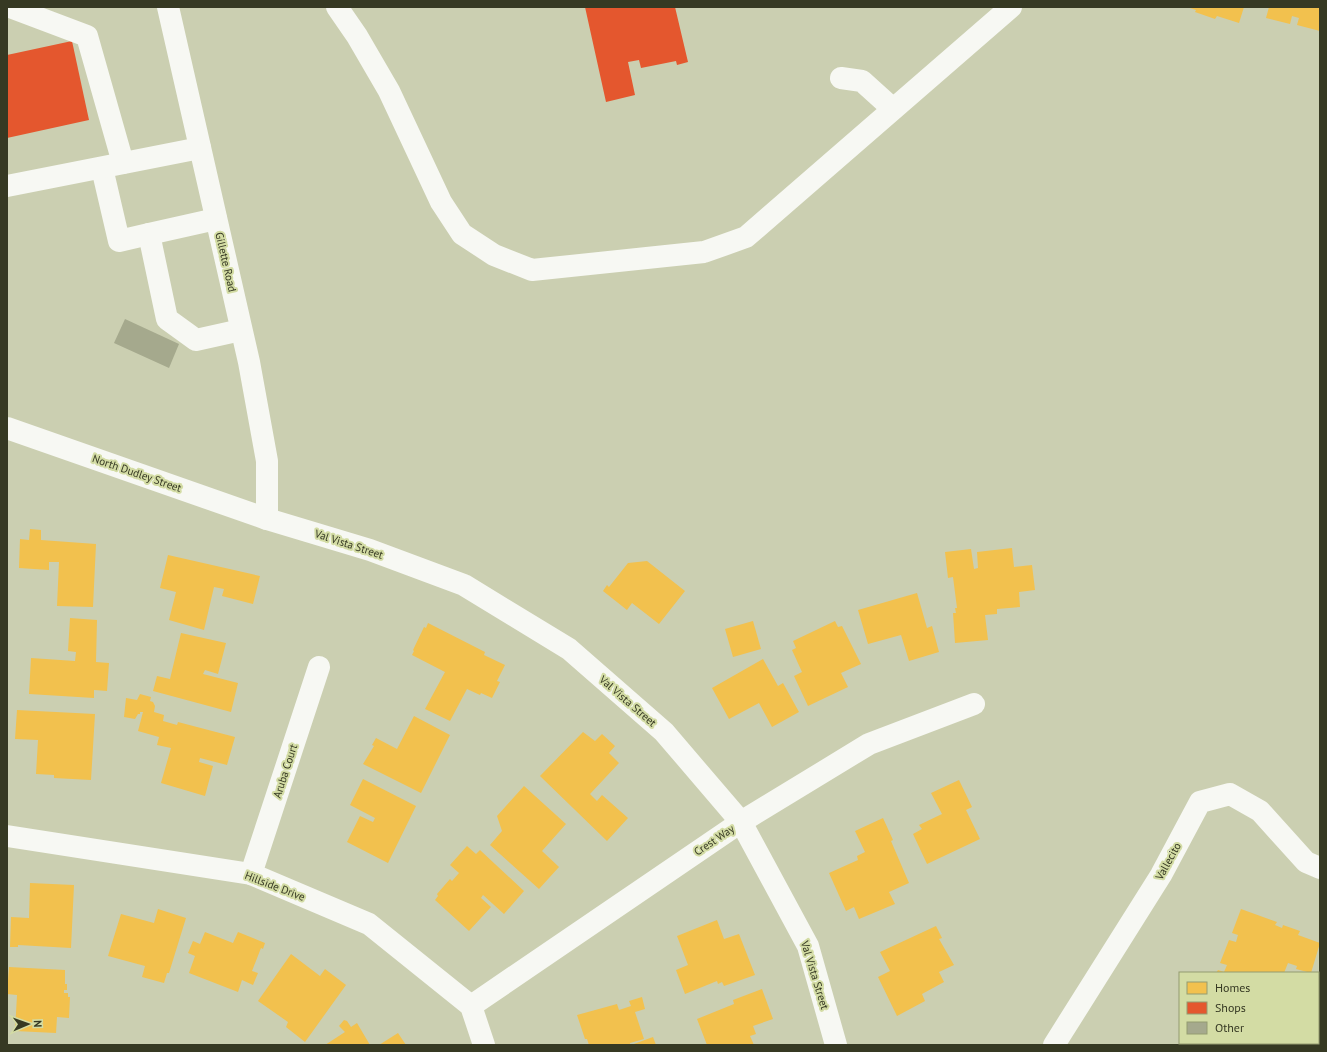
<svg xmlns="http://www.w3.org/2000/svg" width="1327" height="1052" font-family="'PT Sans',sans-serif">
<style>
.homes{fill:#f2c14e}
.shops{fill:#e4572e}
.building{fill:#a5a98d}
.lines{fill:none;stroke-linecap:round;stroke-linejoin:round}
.minor{stroke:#f7f8f3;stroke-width:22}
.labels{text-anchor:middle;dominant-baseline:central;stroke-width:4;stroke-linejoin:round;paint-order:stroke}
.street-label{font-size:11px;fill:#363923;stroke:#d3dca4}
</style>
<rect width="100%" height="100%" fill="#cbcfb1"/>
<g class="homes">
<path d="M1187,7H1244L1239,23L1217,16L1215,19L1195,12L1196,10Z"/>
<path d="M1269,7H1320V31L1297,25L1299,18L1292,16L1290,24L1266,18Z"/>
<path d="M30,529L41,530V540L96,544L93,607L57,606L59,562H49V570L19,568L20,539L29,540Z"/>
<path d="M1012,548L1014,567L1032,565L1035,590L1019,592L1020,607L997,609V614L985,615L988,640L955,643L953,613H956L955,608H957L953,577L948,578L945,552L971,549L974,569L978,568L977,552Z"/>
<path d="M168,555L260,576L253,604L222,596L224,589L214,587L204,630L169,620L176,592L160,588Z"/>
<path d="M647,561L685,591L659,624L632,603L627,610L603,591L607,585L609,587L628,563Z"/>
<path d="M917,593L927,628L932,626L939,652L909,661L901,635L868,644L858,610Z"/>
<path d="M70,618L97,620L96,662L109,663L107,691L94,690V698L29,694L31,658L75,661L76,652L68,651Z"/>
<path d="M753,621L761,649L733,657L725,629Z"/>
<path d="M835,621L838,627L842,626L861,664L841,673L848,687L808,706L794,676L802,672L792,650L796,648L793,641Z"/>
<path d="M428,623L485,652L484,655L505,665L497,681L500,682L492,698L481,693L480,695L467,689L450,721L425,709L445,672L412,655L414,651L413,650L424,627L426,628Z"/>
<path d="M181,633L226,643L218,674L205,670L203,674L238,683L231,712L153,691L157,676L170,679Z"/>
<path d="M763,659L778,686L783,683L799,712L772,727L759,703L729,719L712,688Z"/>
<path d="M140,694L151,697L150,701L153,702L155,706L154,712L164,715L163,721L177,725L178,722L235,737L227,765L200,758L199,762L213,766L205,796L161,783L171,748L157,745L159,737L138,731L143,712H140V714H138L135,719L124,717L126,698L137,700Z"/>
<path d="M17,710L95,714L91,780L54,778V775L36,774L38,740L15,739Z"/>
<path d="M414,716L450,735L421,793L363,764L374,746L372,745L376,738L397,749Z"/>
<path d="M583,732L595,741L602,734L615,746L609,753L619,763L590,794L597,801L602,795L628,818L607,841L540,776Z"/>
<path d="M363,779L416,806L388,863L347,842L360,816L373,822L375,818L350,805Z"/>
<path d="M959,780L972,807L966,810L980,839L927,864L913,834L922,829L919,825L942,814L931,793Z"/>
<path d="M524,786L566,824L542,851L559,867L539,889L490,845L502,831L497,816Z"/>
<path d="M883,818L893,840L891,841L909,883L889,892L895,904L859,919L854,907L846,911L829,873L858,860L857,856L865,852L855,831Z"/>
<path d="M467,846L476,854L480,850L524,891L504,914L483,895L481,898L491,907L469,931L435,900L438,896L437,894L450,879L452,881L459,873L450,865Z"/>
<path d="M30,883L74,885L71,948L18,945V947H10L11,917L29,918Z"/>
<path d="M158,909L186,918L169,973H167L164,983L142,977L145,966L108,956L121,914L154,923Z"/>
<path d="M1241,909L1277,922L1275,925L1282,928L1283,925L1300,931L1298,935L1320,943L1311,973L1296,969L1297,966L1288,963L1284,973H1216L1218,970L1224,972L1227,965L1220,963L1229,940L1236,942L1238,935L1232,933Z"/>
<path d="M717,920L724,939L739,934L755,975L724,986L722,982L718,984L717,981L685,994L676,970L688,965L677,936Z"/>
<path d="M936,926L942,938L939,939L954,965L939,972L944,982L922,994L925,1001L897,1016L878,977L890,971L880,952Z"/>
<path d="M205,932L233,943L238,932L265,943L263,949L261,948L252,971L258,973L253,985L242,980L238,992L189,973L195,956L188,953L193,941L200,944Z"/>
<path d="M291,954L320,976L325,969L346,985L305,1042L286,1027L288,1022L258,1001Z"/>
<path d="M9,967L65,970V984H67V990H64V993H68V997H70L69,1018L57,1017L56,1033L15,1031L17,995L7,994Z"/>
<path d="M762,989L773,1019L753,1026L756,1034L750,1036L754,1045H707L697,1019L734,1004L733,1000Z"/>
<path d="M642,997L645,1009L635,1012L644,1039L630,1043V1045H589L587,1039H585L577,1015L617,1004L619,1010L631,1006L629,1001Z"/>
<path d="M344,1020L347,1021L351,1027L357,1023L370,1045H325L345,1032L339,1026Z"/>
<path d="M398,1033L406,1045H379Z"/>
<path d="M653,1037L656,1045H631Z"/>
</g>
<g class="shops">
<path d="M585,7H675L688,62L677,65L676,61L641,68L639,60L628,62L635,95L606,102Z"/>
<path d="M72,41L89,120L7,138V55Z"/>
</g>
<path class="building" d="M125,319L179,344L169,368L114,343Z"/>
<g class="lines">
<g class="minor">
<path d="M10,7L87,36L123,163"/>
<path d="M168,7L249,362L267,461V519"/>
<path d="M337,7L357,36L389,91L441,202L462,234L494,255L532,270L704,252L746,237L1011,7"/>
<path d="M841,78L862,81L893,109"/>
<path d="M102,168L119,241L149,234"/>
<path d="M7,186L200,148"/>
<path d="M216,219L149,234L167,319L196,340L241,330"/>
<path d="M7,428L267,519L370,550L464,585L569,649L664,732L741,822L808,946L836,1045"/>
<path d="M7,836L251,874L369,924L471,1006L484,1045"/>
<path d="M251,874L319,667"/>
<path d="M471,1006L741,822L869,744L974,704"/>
<path d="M1054,1045L1161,875L1200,802L1230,794L1260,811L1306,862L1320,868"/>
</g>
</g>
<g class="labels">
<g class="street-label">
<text transform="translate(226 262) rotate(77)">Gillette Road</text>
<text transform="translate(137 473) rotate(19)">North Dudley Street</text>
<text transform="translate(349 544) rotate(18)">Val Vista Street</text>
<text transform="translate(628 701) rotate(41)">Val Vista Street</text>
<text transform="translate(285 771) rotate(-72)">Aruba Court</text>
<text transform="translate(714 840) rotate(-34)">Crest Way</text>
<text transform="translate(1168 861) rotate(-61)">Vallecito</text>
<text transform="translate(275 886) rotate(21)">Hillside Drive</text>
<text transform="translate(815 975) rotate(73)">Val Vista Street</text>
</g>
</g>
<rect width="1327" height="1052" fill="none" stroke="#363923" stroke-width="16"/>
<rect x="1179" y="972" width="140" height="72" fill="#d3dca4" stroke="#949b70"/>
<rect x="1187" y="982" width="20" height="12" fill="#f2c14e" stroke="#949b70"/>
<text x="1215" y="992" font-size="12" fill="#363923">Homes</text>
<rect x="1187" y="1002" width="20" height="12" fill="#e4572e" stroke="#949b70"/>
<text x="1215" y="1012" font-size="12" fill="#363923">Shops</text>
<rect x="1187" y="1022" width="20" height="12" fill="#a5a98d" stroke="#949b70"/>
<text x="1215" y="1032" font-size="12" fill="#363923">Other</text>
<g transform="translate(28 1024) rotate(88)" stroke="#d3dca4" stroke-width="3" paint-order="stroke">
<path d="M0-3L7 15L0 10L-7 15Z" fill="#363923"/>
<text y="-6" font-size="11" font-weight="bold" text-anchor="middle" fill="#363923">N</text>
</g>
</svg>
